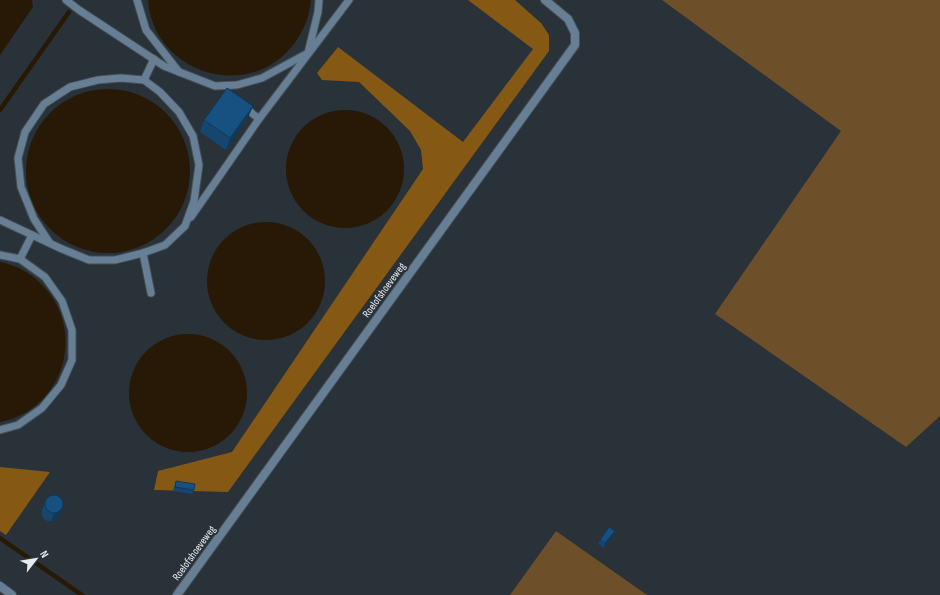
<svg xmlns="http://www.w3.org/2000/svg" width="940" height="595" font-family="'Sofia Sans Condensed',sans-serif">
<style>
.green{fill:#6d5029}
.forest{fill:#855913}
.water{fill:#271905}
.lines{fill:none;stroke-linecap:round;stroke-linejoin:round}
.stream{stroke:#271905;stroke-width:4.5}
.lane-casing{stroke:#474f56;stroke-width:9}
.street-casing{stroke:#474f56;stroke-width:10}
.lane{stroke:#677f95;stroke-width:7}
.street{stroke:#677f95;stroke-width:8}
.wall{fill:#14466f}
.shaded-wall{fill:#10395a}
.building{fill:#175181;stroke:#10395a}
.labels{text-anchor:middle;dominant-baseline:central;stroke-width:4;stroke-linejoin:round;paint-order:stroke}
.street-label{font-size:11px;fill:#e6ebf0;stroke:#293139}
</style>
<rect width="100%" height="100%" fill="#293139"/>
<g class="green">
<path d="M662,0H940V416L906,447L715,314L841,131Z"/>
<path d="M556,531L647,595H510Z"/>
</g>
<g class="forest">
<path d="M468,0H515L541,23L549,35V51L228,492L154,490L158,471L232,452L423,169L421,150L410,131L359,82L322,80L317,73L338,47L463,142L533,49Z"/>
<path d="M0,467L50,472L6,535L0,531Z"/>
</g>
<g class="water">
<path d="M0,0H32L33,7L0,55Z"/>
<path d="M148,0H311C310,16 303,32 293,45C248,103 153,73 148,0Z"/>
<circle cx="108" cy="171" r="82"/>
<circle cx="345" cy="169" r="59"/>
<circle cx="266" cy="281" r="59"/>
<path d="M0,262C15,265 29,272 40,283C88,328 65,410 0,422Z"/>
<circle cx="188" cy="393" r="59"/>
</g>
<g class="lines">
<g class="stream">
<path d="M0,110L69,12"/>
<path d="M0,538L82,595"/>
</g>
<defs>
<g id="lane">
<path d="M66,0L79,10L164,66L215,86L237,85L262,78L308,53L318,12L319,0"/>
<path d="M137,0L146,30L179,72"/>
<path d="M243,106L259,119L349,0"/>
<path d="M191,217L259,119"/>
<path d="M0,220L62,249L89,260H115L143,253L165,245L185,226L194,201L199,165L193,136L179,112L160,92L144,80L154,59"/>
<path d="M49,242L34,219L21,187L18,158L25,132L44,104L70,87L98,80L121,78L144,80"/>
<path d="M143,253L151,293"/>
<path d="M0,255L20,259L45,277L62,301L72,330V360L61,385L42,408L18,425L0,430"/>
<path d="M20,259L32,235"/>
</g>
<g id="street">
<path d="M0,586L12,595"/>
<path d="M177,595L575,45V33L568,19L545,0"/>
</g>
</defs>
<use href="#lane" class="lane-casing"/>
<use href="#street" class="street-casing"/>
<use href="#lane" class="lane"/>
<use href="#street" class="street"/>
</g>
<g class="wall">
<path d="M248,118L226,150L200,132L204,120Z"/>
<path d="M176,481L194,490L192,494L173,491Z"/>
<path d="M46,499L58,518L55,520L51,521H47L44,519L42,515V510Z"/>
<path d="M613,535L604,548L598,544L600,540Z"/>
</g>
<g class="shaded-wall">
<path d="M253,106L248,118L226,150L230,138Z"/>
<path d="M63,505L58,518L55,520L51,521L54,513Z"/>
<path d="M615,531L613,535L604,548L605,543Z"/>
</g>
<g class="building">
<path d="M227,88L253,106L230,138L204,120Z"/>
<path d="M176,481L195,484L194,490L175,487Z"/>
<circle cx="54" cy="504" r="9"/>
<path d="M609,527L615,531L605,543L600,540Z"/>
</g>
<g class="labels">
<g class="street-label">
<text transform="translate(384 290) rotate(-54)">Roelofshoeveweg</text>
<text transform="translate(194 553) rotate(-54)">Roelofshoeveweg</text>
</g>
</g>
<g transform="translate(36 559) rotate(59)" stroke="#293139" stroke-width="3" paint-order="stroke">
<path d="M0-3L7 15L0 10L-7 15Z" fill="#e6ebf0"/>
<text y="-6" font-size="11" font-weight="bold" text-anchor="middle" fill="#e6ebf0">N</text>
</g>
</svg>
